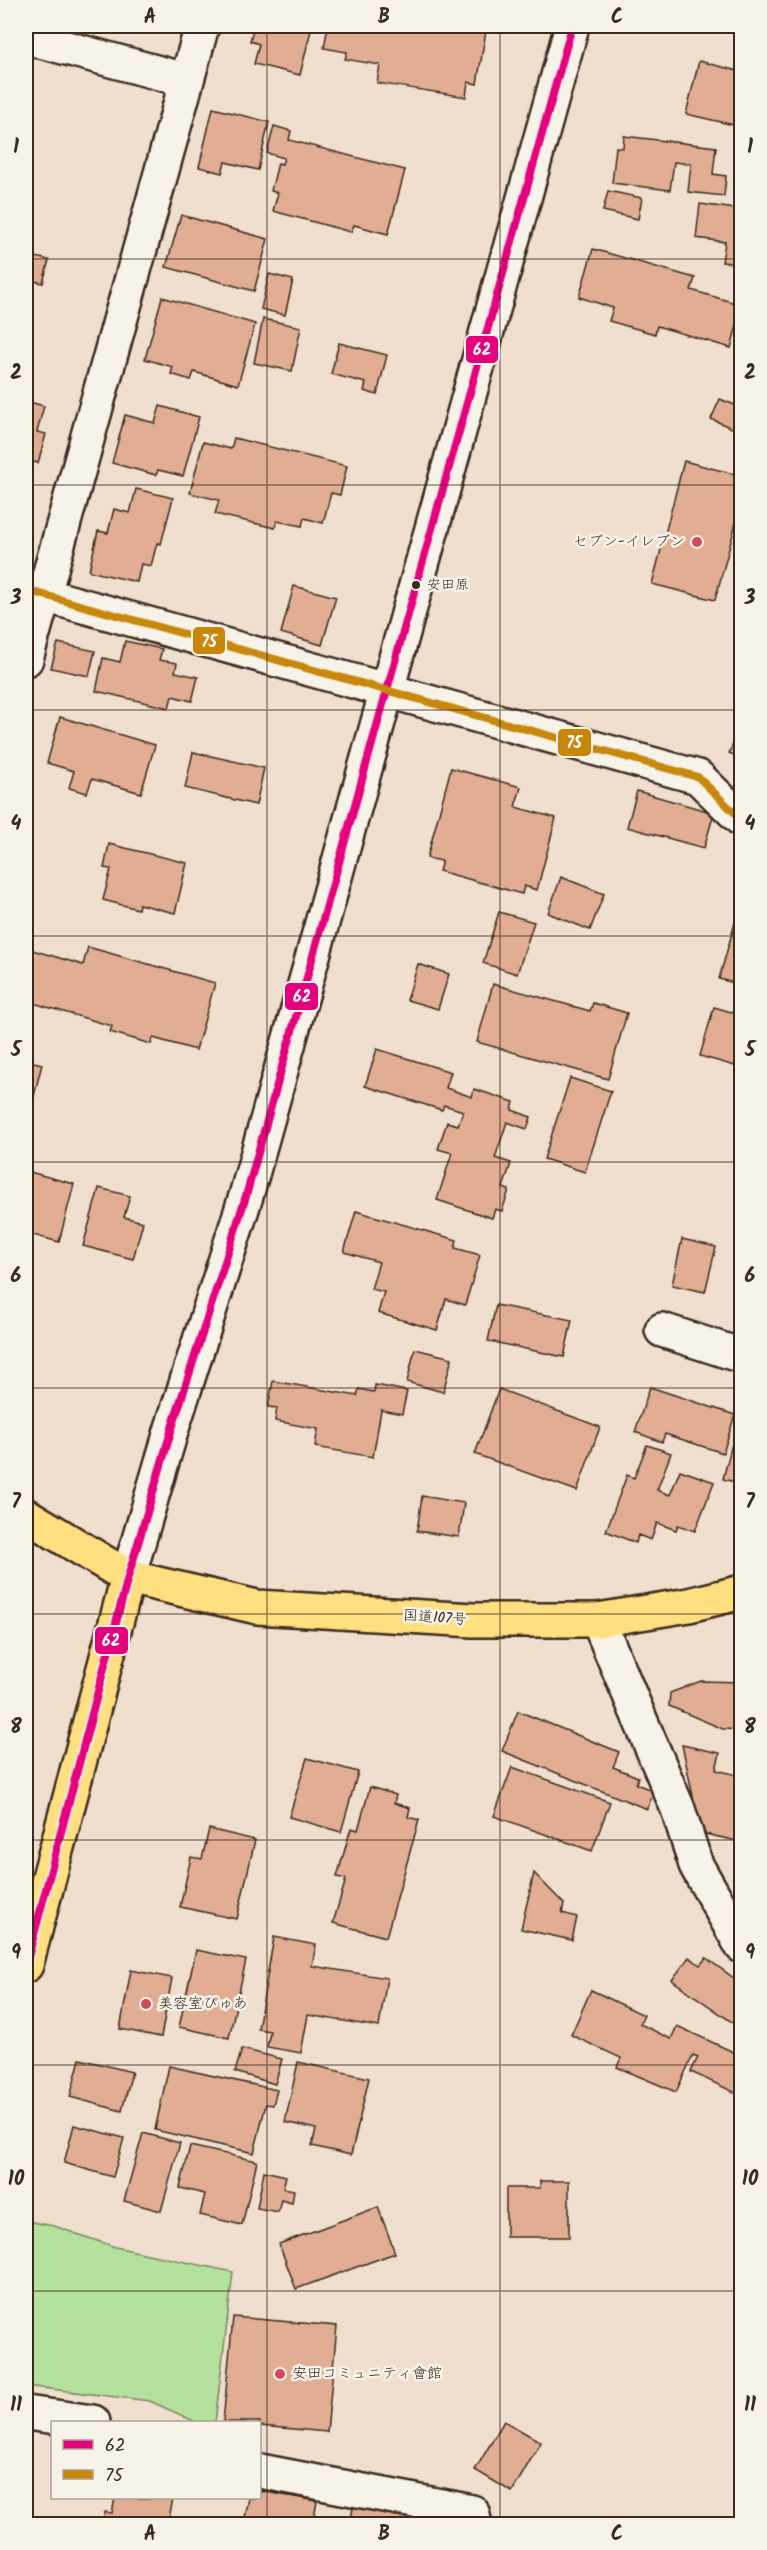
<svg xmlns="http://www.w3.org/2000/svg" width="767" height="2550" font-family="Kalam,'Klee One',sans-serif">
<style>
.green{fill:#b5e19f;stroke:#78865e;stroke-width:1.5}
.building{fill:#e1ae94;stroke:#3b2a1e;stroke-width:1.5}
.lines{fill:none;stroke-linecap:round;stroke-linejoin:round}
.street-casing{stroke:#3b2a1e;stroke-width:38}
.secondary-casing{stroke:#3b2a1e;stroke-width:38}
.highway-casing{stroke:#3b2a1e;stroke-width:38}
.street{stroke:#f7f3e8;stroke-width:33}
.secondary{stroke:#f7f3e8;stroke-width:33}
.highway{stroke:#ffdf80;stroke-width:33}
.bus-1-casing{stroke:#f7f3e8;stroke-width:12}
.bus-2-casing{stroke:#f7f3e8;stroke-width:12}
.bus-1{stroke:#e5007d;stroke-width:8}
.bus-2{stroke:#c88708;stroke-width:8}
.grid{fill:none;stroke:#3b2a1e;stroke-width:1.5;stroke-opacity:0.55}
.poi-dot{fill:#d1495b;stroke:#f7f3e8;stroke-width:2}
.bus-dot{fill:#3b2a1e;stroke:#f7f3e8;stroke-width:2}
.labels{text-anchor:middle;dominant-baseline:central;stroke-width:5;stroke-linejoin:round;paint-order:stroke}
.bus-label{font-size:14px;fill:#3b2a1e;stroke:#f7f3e8;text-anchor:start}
.poi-label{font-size:15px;fill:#3b2a1e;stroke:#f7f3e8;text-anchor:start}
.street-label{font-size:15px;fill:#3b2a1e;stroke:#f7f3e8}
.line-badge{stroke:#f7f3e8;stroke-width:2}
.badge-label{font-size:16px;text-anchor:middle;font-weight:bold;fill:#fff}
.neatline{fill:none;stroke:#3b2a1e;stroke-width:2}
.grid-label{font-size:20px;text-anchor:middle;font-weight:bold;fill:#3b2a1e}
</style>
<rect width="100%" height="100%" fill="#f0decf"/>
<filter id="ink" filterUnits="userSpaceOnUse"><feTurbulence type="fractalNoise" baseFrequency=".0167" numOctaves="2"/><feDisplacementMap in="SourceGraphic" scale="12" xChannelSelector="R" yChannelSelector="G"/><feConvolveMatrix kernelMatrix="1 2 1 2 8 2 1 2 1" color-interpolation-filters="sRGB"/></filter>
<g filter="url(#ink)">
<path class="green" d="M27,2221L54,2226L115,2247L233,2272L215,2422H196L150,2401L26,2386V2228Z"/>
<g class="building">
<path d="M254,26H312L300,75L254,64L259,44L250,41Z"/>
<path d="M328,26H451L486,31L477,84L468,82L466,97L377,83L380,65L345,59L347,52L324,48Z"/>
<path d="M699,61L742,72V93L734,125L686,114Z"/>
<path d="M213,108L269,122L258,170L225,162L222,173L199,167Z"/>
<path d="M274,126L291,131L289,140L405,170L388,234L354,225L351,232L273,211L278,193L271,191L278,163L282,164L284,158L267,153Z"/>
<path d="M624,136L716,147L713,174L726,176L724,196L688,192L691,164L674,162L670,190L612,183L616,147L623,148Z"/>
<path d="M608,191L642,198L638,219L603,211Z"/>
<path d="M700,204L742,210V264L722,262L725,242L696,238Z"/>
<path d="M181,215L268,239L254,291L166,267Z"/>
<path d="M593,249L695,278L691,290L742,305L731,348L657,326L655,334L609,321L613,308L579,297Z"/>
<path d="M26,255L49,260L43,283L26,279Z"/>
<path d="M269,274L293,280L285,315L261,309Z"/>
<path d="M162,297L255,324L238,385L194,372L191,380L171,374L173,367L145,359Z"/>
<path d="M263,319L301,327L292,371L254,363Z"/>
<path d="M339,343L387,355L377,395L364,391L366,383L331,374Z"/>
<path d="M720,399L742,408L739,431L711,419Z"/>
<path d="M26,401L44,406L37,432L46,434L38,463L26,460Z"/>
<path d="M160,406L199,417L183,476L158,470L156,475L112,463L125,415L155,423Z"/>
<path d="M234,438L347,466L340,495L331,493L323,523L304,518L302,526L277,521L275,528L215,514L219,500L190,493L203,442L231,449Z"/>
<path d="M684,461L742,476V501L715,600L652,584Z"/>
<path d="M136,489L173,498L161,544L157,543L151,566L141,564L137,582L89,571L98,531L108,533L114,509L130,513Z"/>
<path d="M294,586L336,597L322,645L281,633Z"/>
<path d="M125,641L162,649L159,660L177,663L175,672L198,677L192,701L172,696L169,708L96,691L103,658L120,662Z"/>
<path d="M58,643L95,651L89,676L51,668Z"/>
<path d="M60,717L155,745L141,793L92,779L87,793L69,788L74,771L47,763Z"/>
<path d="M742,724V758L729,753Z"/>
<path d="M193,752L264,768L256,805L185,788Z"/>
<path d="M451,768L521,787L515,807L556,818L537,890L524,886L522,894L439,871L442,861L427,858Z"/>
<path d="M637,791L714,813L704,848L627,827Z"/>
<path d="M109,844L187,863L175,913L139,904L138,909L103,900L111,869L104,868Z"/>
<path d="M561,877L604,894L590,930L548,913Z"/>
<path d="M742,898V985L719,979Z"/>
<path d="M499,912L534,922L517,974L483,963Z"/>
<path d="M88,947L215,983L196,1050L153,1038L151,1044L110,1032L112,1026L26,1001V948L83,965Z"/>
<path d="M418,964L449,974L438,1009L407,1000Z"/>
<path d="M493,984L590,1011L593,1003L627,1013L608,1079L477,1042Z"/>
<path d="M714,1007L742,1015V1068L700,1056Z"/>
<path d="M377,1049L451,1072L446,1088L472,1097L474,1089L514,1102L512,1110L531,1117L527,1129L507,1122L495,1158L511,1163L503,1188L509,1190L502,1211L495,1209L492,1218L437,1200L452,1153L438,1149L447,1122L458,1125L463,1111L444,1105L442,1110L365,1086Z"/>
<path d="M26,1060L42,1064L31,1108L26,1107Z"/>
<path d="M570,1078L611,1091L585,1172L544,1159Z"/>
<path d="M26,1171L74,1184L59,1242L26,1233Z"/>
<path d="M99,1188L130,1196L124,1217L143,1222L133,1259L83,1246Z"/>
<path d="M356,1211L457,1240L455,1248L480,1255L465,1305L446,1299L437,1330L378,1313L384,1292L371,1289L379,1262L344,1252Z"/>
<path d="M682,1239L716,1247L705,1292L672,1285Z"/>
<path d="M496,1305L572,1320L564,1357L488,1341Z"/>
<path d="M415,1349L452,1358L443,1392L407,1382Z"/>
<path d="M273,1381L357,1396L359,1389L374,1392L375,1385L407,1391L402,1414L381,1410L373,1457L315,1447L318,1429L275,1421L277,1408L268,1407Z"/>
<path d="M650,1387L735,1415L723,1453L665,1434L662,1442L635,1432Z"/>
<path d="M499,1389L600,1427L577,1491L475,1454Z"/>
<path d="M738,1420L742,1421V1484L723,1479Z"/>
<path d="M647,1445L671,1453L657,1490L670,1495L680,1470L714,1482L695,1531L678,1525L676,1530L657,1523L651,1540L638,1535L636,1543L606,1531L627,1475L634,1478Z"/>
<path d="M422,1496L464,1503L459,1537L417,1531Z"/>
<path d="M701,1681L742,1682V1730L723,1729L669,1706L670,1693Z"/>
<path d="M518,1711L619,1752L613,1767L638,1777L636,1784L654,1791L647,1809L502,1751Z"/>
<path d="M682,1745L720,1753L716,1770L742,1776V1842L701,1833Z"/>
<path d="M307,1758L358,1772L341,1832L289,1817Z"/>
<path d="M512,1767L610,1802L592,1851L494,1816Z"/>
<path d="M370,1787L396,1795L394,1803L410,1808L408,1817L419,1820L386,1937L333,1923L346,1879L337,1877L351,1828L358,1830Z"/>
<path d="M209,1829L255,1840L237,1919L180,1907L191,1857L202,1859Z"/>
<path d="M534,1873L564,1904L562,1913L577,1917L572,1940L521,1929Z"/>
<path d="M274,1937L316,1945L312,1966L387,1978L379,2027L308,2015L301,2053L267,2047L270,2031L258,2029Z"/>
<path d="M196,1950L246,1960L229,2038L179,2027Z"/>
<path d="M689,1957L700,1965L706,1958L742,1984V2029L672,1980Z"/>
<path d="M131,1970L172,1978L161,2037L120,2029Z"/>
<path d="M591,1990L644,2015L640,2024L671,2039L677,2026L742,2056V2086L738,2094L691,2072L698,2057L693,2055L676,2092L617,2067L621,2058L571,2035Z"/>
<path d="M242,2049L282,2059L275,2084L235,2072Z"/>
<path d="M80,2059L132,2072L122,2111L70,2097Z"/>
<path d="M298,2062L369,2078L351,2155L312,2146L316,2129L285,2122Z"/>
<path d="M169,2066L277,2090L273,2105L266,2104L254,2153L155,2130Z"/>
<path d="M74,2125L124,2138L113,2177L64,2163Z"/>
<path d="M143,2133L180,2143L161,2211L124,2201Z"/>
<path d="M190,2146L257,2161L242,2225L200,2215L205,2194L180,2188Z"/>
<path d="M264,2171L286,2176L283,2188L294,2190L292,2203L281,2200L278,2212L257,2208Z"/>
<path d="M540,2181H569V2237H506V2188H540Z"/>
<path d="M378,2207L395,2253L296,2289L279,2244Z"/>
<path d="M233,2317L337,2326L327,2432L260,2426V2422H223Z"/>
<path d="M504,2421L541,2442L512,2492L475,2470Z"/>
<path d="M260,2491L317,2501L313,2524H258L244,2522L249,2498H260Z"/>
<path d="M115,2498H173L168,2524H103L105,2512L112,2513Z"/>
<path d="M354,2503L447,2524H350Z"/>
</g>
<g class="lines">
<defs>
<g id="street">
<path d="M26,37L185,80"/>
<path d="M26,590L698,777L742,820"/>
<path d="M26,659L202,26"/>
<path d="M662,1330L742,1356"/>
<path d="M598,1620L678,1809L696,1865L742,1946"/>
<path d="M26,2413L93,2422"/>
<path d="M260,2471L472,2512L475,2524"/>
</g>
<path id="secondary" d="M128,1577L172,1428L246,1196L572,26"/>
<g id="highway">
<path d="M26,1515L128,1577L257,1607L473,1620H598L689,1605L742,1592"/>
<path d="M26,1965L128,1577"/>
</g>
</defs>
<use href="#street" class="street-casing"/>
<use href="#secondary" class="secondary-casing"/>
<use href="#highway" class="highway-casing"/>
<use href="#street" class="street"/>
<use href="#secondary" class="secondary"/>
<use href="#highway" class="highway"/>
<defs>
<path id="bus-1" d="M26,1965L128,1577L172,1428L246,1196L572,26"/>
<path id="bus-2" d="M26,590L698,777L742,820"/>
</defs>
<use href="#bus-1" class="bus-1-casing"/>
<use href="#bus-2" class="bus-2-casing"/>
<use href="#bus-1" class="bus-1"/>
<use href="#bus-2" class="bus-2"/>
</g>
</g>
<path class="grid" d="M267,26V2524M500,26V2524M26,259H742M26,485H742M26,710H742M26,936H742M26,1162H742M26,1388H742M26,1614H742M26,1840H742M26,2065H742M26,2291H742"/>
<g class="poi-dot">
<circle cx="697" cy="542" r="6"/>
<circle cx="146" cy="2004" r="6"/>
<circle cx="280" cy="2374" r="6"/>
</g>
<circle class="bus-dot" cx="416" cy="585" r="5"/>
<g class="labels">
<g class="bus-label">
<text x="427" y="585">安田原</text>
</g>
<g class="poi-label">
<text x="685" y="542" text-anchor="end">セブン-イレブン</text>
<text x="158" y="2004">美容室ぴゅあ</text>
<text x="292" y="2374">安田コミュニティ會館</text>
</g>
<g class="street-label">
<text transform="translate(435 1618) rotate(4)">国道107号</text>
</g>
</g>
<g class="line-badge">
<rect x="465" y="335" width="34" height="29" rx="6" fill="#e5007d"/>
<rect x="192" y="626" width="34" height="29" rx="6" fill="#c88708"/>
<rect x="557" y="728" width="35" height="29" rx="6" fill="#c88708"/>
<rect x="284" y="982" width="35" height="29" rx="6" fill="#e5007d"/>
<rect x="94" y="1626" width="35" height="29" rx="6" fill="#e5007d"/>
</g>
<g class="badge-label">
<text x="482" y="355">62</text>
<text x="209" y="647">75</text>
<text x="574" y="748">75</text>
<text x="302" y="1002">62</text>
<text x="111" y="1646">62</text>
</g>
<rect width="767" height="2550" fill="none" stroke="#f7f3e8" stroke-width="66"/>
<rect x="51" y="2421" width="210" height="78" fill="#f7f3e8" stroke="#aca397" stroke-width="1.5"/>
<rect x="63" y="2440" width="30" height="9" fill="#e5007d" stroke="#aca397" stroke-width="1.5"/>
<text x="105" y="2451" font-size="18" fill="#3b2a1e">62</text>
<rect x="63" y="2470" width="30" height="9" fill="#c88708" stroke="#aca397" stroke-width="1.5"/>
<text x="105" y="2481" font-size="18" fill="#3b2a1e">75</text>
<rect x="33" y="33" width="701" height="2484" class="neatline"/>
<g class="grid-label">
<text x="150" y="23">A</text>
<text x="384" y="23">B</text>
<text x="617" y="23">C</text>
<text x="16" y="153">1</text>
<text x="750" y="153">1</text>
<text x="16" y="379">2</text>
<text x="750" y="379">2</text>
<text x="16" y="604">3</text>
<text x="750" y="604">3</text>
<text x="16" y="830">4</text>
<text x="750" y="830">4</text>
<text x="16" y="1056">5</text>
<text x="750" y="1056">5</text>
<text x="16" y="1282">6</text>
<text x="750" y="1282">6</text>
<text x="16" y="1508">7</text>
<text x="750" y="1508">7</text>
<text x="16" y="1733">8</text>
<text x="750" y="1733">8</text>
<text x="16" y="1959">9</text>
<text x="750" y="1959">9</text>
<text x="16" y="2185">10</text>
<text x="750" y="2185">10</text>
<text x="16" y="2411">11</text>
<text x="750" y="2411">11</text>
<text x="150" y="2540">A</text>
<text x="384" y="2540">B</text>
<text x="617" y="2540">C</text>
</g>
</svg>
